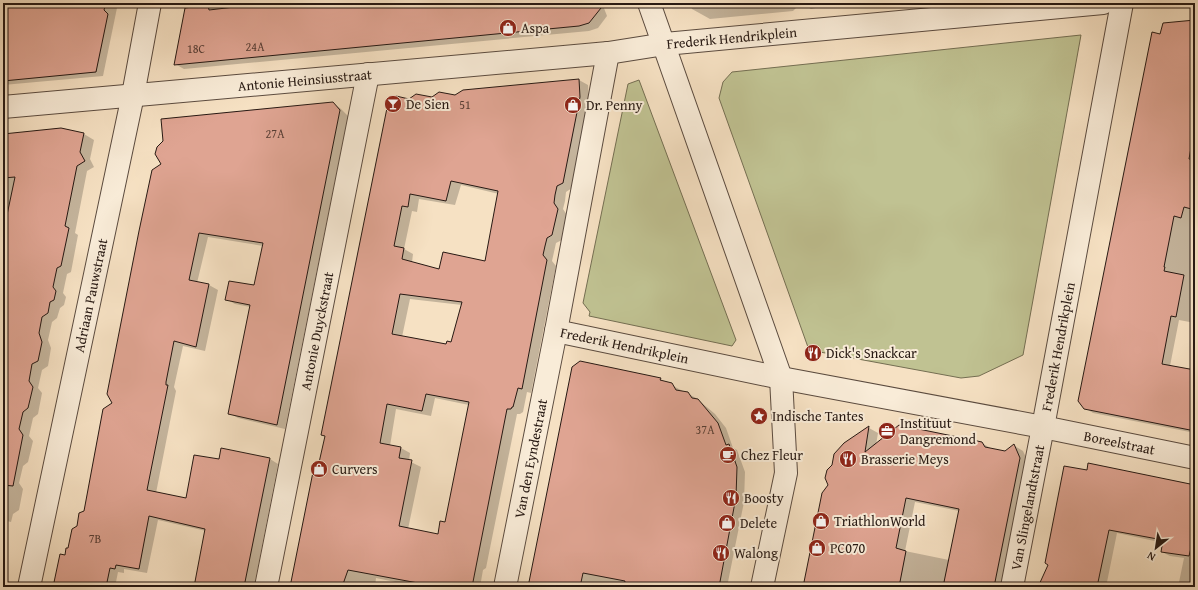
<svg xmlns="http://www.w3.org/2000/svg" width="1198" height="590" font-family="'Gentium Book Plus',serif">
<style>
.green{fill:#c0c292;stroke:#746e52}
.shadow{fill:#0003;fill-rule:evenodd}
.building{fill:#dfa492;stroke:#271913;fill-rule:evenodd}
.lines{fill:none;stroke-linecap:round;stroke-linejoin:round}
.minor-casing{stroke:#5b4b3f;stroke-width:24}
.minor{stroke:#f9ecd8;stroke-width:22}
.labels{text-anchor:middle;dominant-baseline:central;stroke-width:4;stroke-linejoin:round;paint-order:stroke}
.number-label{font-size:12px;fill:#553c33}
.poi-label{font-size:14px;fill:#271913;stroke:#f9ecd8;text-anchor:start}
.street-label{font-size:14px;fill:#271913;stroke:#f9ecd8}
</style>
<rect width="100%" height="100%" fill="#f6e1c3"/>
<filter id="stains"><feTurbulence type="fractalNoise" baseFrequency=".005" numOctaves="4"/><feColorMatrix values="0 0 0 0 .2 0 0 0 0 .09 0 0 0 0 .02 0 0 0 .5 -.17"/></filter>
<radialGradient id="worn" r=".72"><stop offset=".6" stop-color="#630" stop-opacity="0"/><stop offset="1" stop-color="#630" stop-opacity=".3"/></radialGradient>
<g class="green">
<path d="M1081,35L1023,355L979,376L961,378L809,350L719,98L723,82L732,72Z"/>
<path d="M639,80L736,340L732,346L589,316L590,312L583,303L628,84Z"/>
</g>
<g class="shadow">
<path d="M3,3H118L103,76L3,85Z"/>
<path d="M187,3H602L607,16L598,28L589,31L184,69L175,64Z"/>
<path d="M690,3H838L811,9L801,3L793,11L710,19L692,9Z"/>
<path d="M841,3H872L846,6Z"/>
<path d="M1195,21V323L1179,320L1170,366L1195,371V433L1093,413L1085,408L1161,35Z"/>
<path d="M579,80L588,85L589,103L572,188L566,192L565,201L563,209L567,215L562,240L556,243L552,261L556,266L531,393L527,392L523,412L520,414H517L486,568L483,570L480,587H415V586L376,578L375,587H291L326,437L322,434L409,100L455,97ZM461,185L499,194L486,262L440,271L412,262L413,254L404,249L412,211L417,212L419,199L455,205ZM410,299L462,305L452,343L447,346L402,337ZM435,398L469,405L446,523L439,535L408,529L421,467L409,461L410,453L401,448L390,446L396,409L431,416Z"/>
<path d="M333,103L341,109L348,116L285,429L238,418L229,413L250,307L235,304L226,299L255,287L263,246L208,237L197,283L209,285L218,290L205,351L183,346L174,387L176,391L156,493L187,499L219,460L270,459L278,464L254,587H195L206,531L158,520L147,573L124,569V573L118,572L115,587H54L84,512L114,403L140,232Z"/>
<path d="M84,134L94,140L90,159L94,167L87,171L75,233L78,235L71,272L67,274L63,293L66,297L64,305L60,308L57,318L52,322L48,340L51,348L48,366L42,370L38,388L42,393L38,414L33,418L29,436L33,441L28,462L23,466L19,483L23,489L19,510L13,514L11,522L3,520V135Z"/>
<path d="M660,379L696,398L715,414L726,428L733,448L737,450L745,472L744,502L727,587H529Z"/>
<path d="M869,428L878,433L876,445L982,443L992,449L1005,452L1015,446L1023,451L1029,464L1004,587H804L830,485L833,465L845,444ZM915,502L959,511L949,560L905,551Z"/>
<path d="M1195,486V587H1178L1184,558L1170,556L1162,552L1164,543L1117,533L1106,587H1044L1050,565L1046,562Z"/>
<path d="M3,578L14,585L12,587H3Z"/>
</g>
<g class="building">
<path d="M3,3H106L104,10L108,14L96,72L3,81Z"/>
<path d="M269,3H605L589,23L579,26L174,65L185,8L208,5L209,10Z"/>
<path d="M1195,20V125L1189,159L1195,160V210L1184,207L1181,218L1174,216L1164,267H1165L1164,271L1184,275L1176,317L1171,316L1162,364L1195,370V431L1084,409L1078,401L1152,32L1160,34L1163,23Z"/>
<path d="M579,79L580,97L563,183L557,186L555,195L554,203L558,209L552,235L547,238L545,246L543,255L547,260L522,389L518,388L513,407H512L511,409H507L472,587H418V583L348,570L342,587H290L314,467H318L325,436L321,435L388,103L396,96L409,99L416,94L432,97L439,92L455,95L463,90ZM451,181L498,191L485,261L443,252L439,269L402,259L404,248L394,246L402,206L408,207L410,194L446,201ZM400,294L462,302L451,342L447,341L446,344L392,334ZM426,394L469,402L445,522L440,521L438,534L399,526L412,460L399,458L401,447L380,443L387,404L422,411Z"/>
<path d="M333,102L340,110L277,425L228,414L250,305L225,300L229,281L254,285L263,243L199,233L189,280L209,284L196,347L174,341L166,382V385H168L147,490L186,498L194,455L219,459L221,448L270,458L244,587H194L205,529L149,516L139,569L116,565L115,569L110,568L106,587H53L60,554L65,555L66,548H68L72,529L77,526L79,513L84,511L103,409L112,403L107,394L139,231L152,170L161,164L155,154L157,147L163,141L161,119Z"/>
<path d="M61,128L84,133L80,152L85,161L77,166L65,226L69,228L61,266L57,268L53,287L56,291L54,300L50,302L48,313L42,317L39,333L42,342L38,361L32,364L29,381L33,387L28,408L23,412L19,429L23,435L13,486L3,485V234L15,177L3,178V134Z"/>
<path d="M580,361L661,378L660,380L672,383L676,390L688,392L692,398L698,399L718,423L726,445L729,444L737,467L736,497L719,587H624L625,581L583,573L580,587H528L572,367Z"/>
<path d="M899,425L982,442L985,447L1005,451L1014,444L1020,458L994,587H943L959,509L906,498L896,548L906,551L899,587H803L822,493L828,485L825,478L827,470L832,465L834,454L844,443L869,426L865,452Z"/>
<path d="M1088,463L1195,485V540H1193L1189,556L1161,552L1163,540L1109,530L1097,587H1038L1048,565L1045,563L1064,466L1087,470Z"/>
</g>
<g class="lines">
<defs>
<g id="minor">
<path d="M649,3L781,378L786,473L762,587"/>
<path id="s1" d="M3,107L608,53L665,44L1103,3"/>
<path id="s2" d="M556,331L781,378L1043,427L1122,3"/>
<path id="s3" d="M29,587L133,95L150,3"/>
<path id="s4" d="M266,587L368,74"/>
<path id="s5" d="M505,587L556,331L608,53"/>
<path id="s6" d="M1012,587L1043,427L1195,458"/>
</g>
</defs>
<use href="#minor" class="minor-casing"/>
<use href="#minor" class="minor"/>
</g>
<defs>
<symbol id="shop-disc" viewBox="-11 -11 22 22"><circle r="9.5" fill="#8f2418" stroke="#f9ecd8"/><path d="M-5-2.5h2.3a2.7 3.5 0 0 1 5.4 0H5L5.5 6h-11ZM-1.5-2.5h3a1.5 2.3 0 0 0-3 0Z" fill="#fff"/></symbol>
<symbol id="bar-disc" viewBox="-11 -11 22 22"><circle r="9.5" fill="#8f2418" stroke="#f9ecd8"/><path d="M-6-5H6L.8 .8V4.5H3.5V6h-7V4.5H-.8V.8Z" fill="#fff"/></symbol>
<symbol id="restaurant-disc" viewBox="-11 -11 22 22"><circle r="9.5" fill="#8f2418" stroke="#f9ecd8"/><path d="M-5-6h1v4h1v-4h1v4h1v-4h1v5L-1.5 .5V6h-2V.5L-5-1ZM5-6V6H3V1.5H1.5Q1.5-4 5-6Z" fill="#fff"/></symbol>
<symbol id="sight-disc" viewBox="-11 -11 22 22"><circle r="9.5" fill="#8f2418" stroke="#f9ecd8"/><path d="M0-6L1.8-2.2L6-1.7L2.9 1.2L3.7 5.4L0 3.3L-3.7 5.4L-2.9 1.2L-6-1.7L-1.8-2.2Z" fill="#fff"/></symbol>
<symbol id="office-disc" viewBox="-11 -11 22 22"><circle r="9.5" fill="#8f2418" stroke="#f9ecd8"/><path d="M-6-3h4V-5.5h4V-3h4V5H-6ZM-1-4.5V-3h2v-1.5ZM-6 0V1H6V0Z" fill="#fff"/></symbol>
<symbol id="cafe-disc" viewBox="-11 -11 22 22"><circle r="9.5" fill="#8f2418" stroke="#f9ecd8"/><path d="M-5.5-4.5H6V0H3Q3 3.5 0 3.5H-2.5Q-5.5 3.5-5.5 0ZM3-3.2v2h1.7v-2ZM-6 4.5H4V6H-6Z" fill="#fff"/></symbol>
</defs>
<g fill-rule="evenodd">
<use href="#shop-disc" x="498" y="18" width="20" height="20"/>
<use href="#bar-disc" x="383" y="94" width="20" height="20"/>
<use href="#shop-disc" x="563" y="95" width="20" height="20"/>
<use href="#restaurant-disc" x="803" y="343" width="20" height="20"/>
<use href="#sight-disc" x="749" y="406" width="20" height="20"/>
<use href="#office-disc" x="877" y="421" width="20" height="20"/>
<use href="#cafe-disc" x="718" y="445" width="20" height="20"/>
<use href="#restaurant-disc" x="838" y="449" width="20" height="20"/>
<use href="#shop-disc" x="309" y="459" width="20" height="20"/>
<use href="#restaurant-disc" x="721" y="488" width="20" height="20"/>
<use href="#shop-disc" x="811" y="511" width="20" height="20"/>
<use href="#shop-disc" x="717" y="513" width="20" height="20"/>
<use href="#shop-disc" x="807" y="538" width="20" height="20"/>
<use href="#restaurant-disc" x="711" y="543" width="20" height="20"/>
</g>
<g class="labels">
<g class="number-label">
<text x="255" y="46">24A</text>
<text x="196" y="48">18C</text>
<text x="465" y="104">51</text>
<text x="275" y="133">27A</text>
<text x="705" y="429">37A</text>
<text x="95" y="538">7B</text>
</g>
<g class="poi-label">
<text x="521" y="28">Aspa</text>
<text x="406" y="104">De Sien</text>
<text x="586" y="105">Dr. Penny</text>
<text x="826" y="353">Dick's Snackcar</text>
<text x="772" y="416">Indische Tantes</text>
<text x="900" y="423">Instituut<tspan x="900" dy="16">Dangremond</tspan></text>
<text x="741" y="455">Chez Fleur</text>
<text x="861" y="459">Brasserie Meys</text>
<text x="332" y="469">Curvers</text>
<text x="744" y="498">Boosty</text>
<text x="834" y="521">TriathlonWorld</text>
<text x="740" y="523">Delete</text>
<text x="830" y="548">PC070</text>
<text x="734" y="553">Walong</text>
</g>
<g class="street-label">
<text stroke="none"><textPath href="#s1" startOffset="732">Frederik Hendrikplein</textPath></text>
<text stroke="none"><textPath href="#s1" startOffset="303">Antonie Heinsiusstraat</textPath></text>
<text stroke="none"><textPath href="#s3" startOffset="298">Adriaan Pauwstraat</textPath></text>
<text stroke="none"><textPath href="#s4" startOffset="261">Antonie Duyckstraat</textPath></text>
<text stroke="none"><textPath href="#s2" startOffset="70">Frederik Hendrikplein</textPath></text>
<text stroke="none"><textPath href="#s2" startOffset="578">Frederik Hendrikplein</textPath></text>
<text stroke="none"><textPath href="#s6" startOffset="241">Boreelstraat</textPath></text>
<text stroke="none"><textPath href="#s5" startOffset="131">Van den Eyndestraat</textPath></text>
<text stroke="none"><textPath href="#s6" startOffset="81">Van Slingelandtstraat</textPath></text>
</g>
</g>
<rect width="1198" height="590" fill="none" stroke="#f6e1c3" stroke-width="16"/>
<rect x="4" y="4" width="1190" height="582" fill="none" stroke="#271913" stroke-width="2"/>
<rect x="8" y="8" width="1182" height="574" fill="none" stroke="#271913"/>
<g transform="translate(1156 548) rotate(210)" stroke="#f9ecd8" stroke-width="3" paint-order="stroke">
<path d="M0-3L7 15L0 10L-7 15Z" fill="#271913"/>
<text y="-6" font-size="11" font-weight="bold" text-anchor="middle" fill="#271913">N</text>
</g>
<rect width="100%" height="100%" filter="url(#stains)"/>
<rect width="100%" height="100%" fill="url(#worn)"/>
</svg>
